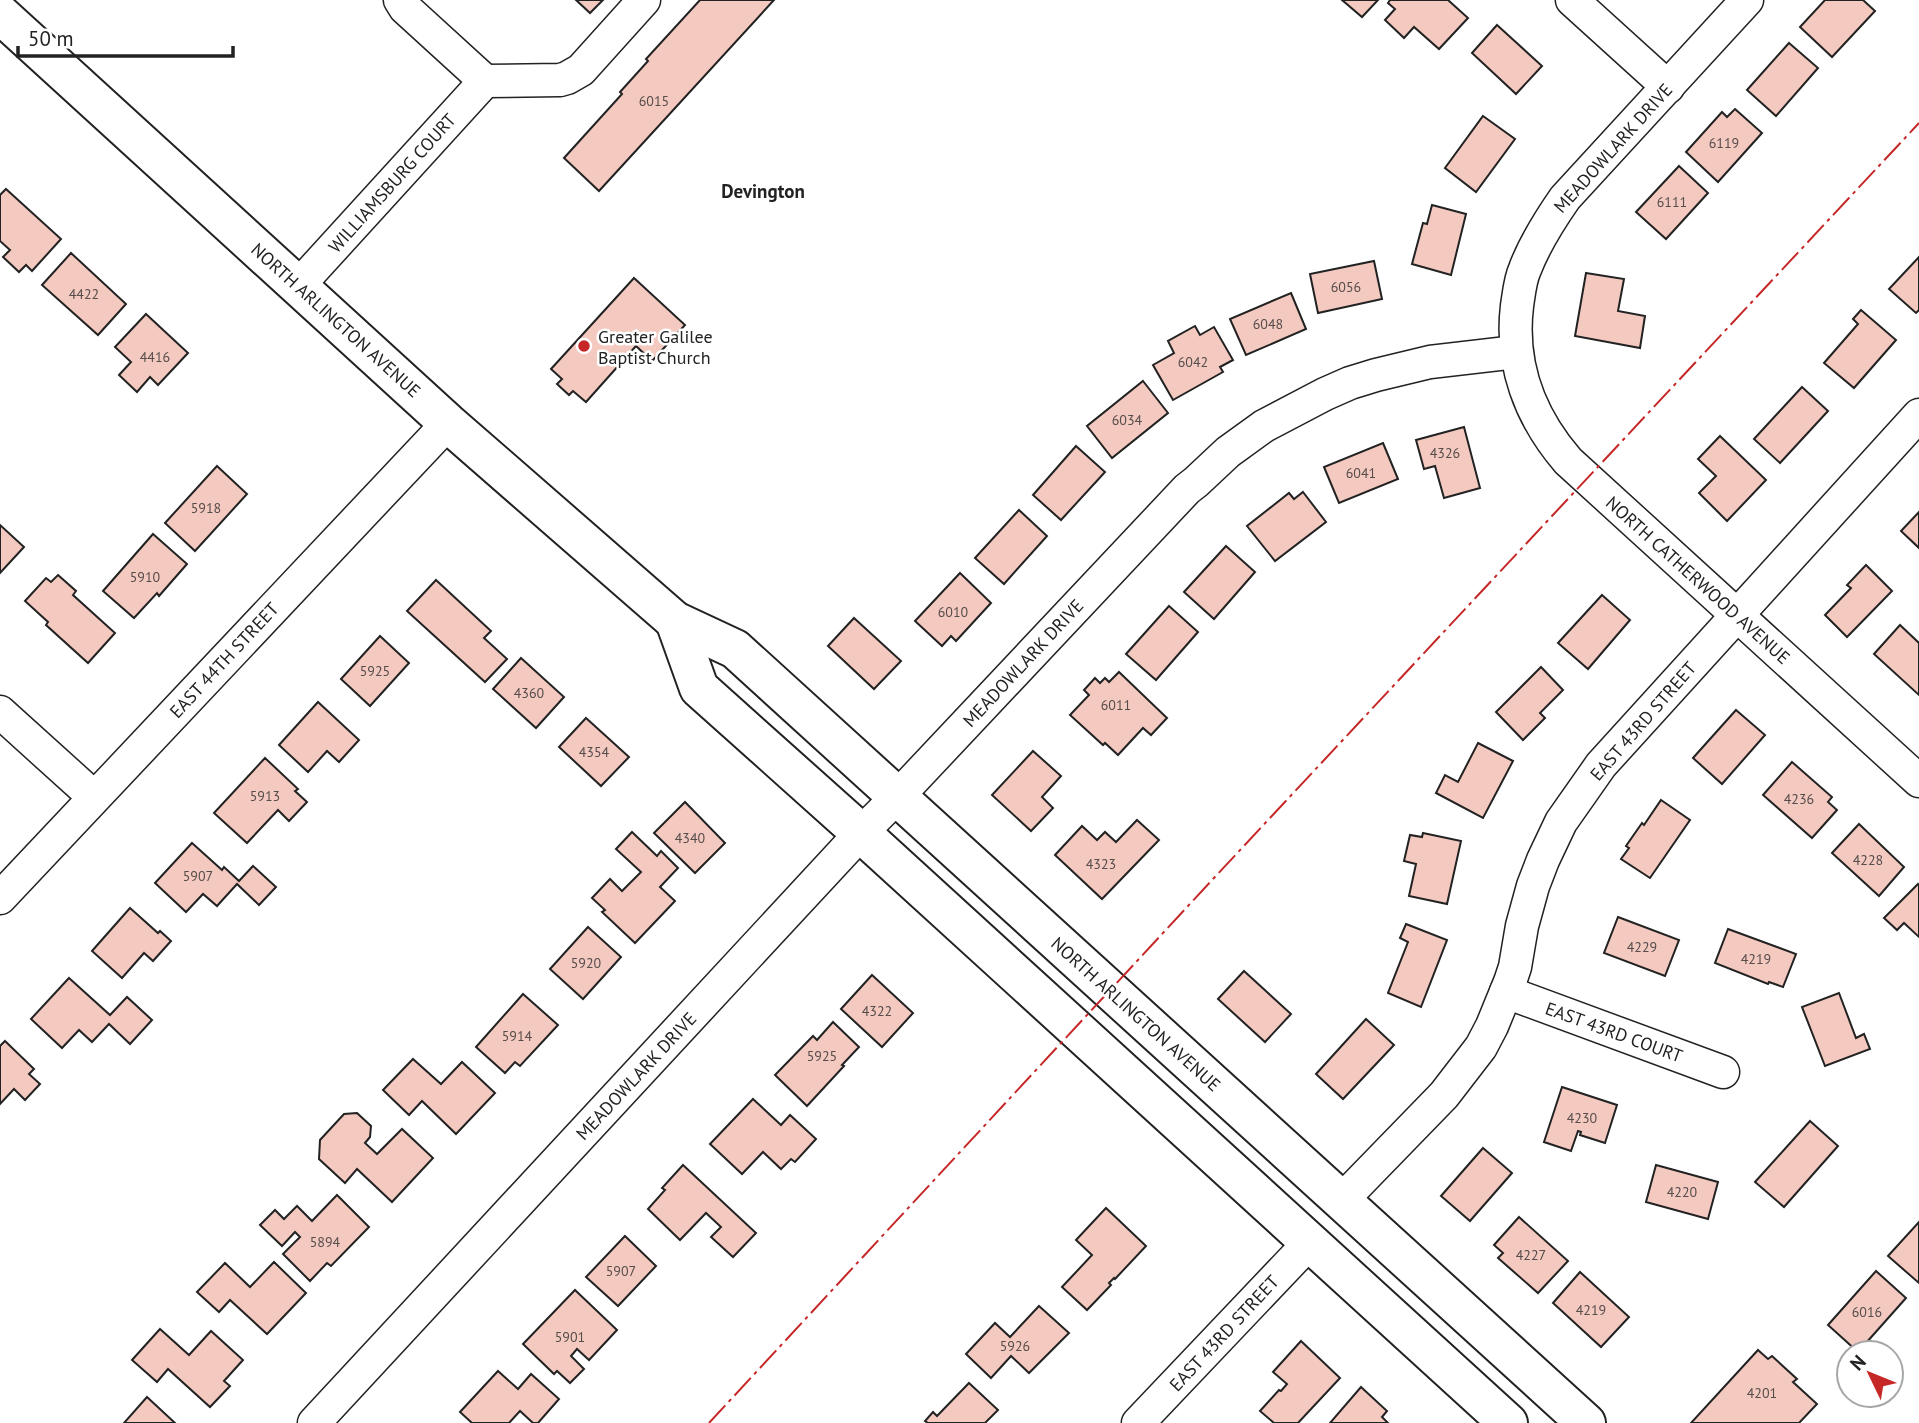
<svg xmlns="http://www.w3.org/2000/svg" width="1919" height="1423" font-family="'PT Sans',sans-serif">
<style>
.building{fill:#f3c9c0;stroke:#222;stroke-width:2}
.lines{fill:none;stroke-linecap:round;stroke-linejoin:round}
.minor-casing{stroke:#222;stroke-width:35}
.major-casing{stroke:#222;stroke-width:42}
.minor{stroke:#fff;stroke-width:32}
.major{stroke:#fff;stroke-width:38}
.power{stroke:#c62828;stroke-width:2;stroke-dasharray:24 5 3.5 5;stroke-linecap:butt}
.poi-dot{fill:#c62828;stroke:#fff;stroke-width:2.5}
.labels{text-anchor:middle;dominant-baseline:central;stroke-width:5;stroke-linejoin:round;paint-order:stroke}
.number-label{font-size:14px;fill:#564c4a}
.street-label{font-size:18px;fill:#222;stroke:#fff}
.poi-label{font-size:18px;fill:#222;stroke:#fff;text-anchor:start}
.neighbourhood-label{font-size:19px;font-weight:bold;fill:#222;stroke:#fff}
</style>
<rect width="100%" height="100%" fill="#fff"/>
<g class="building">
<path d="M576,0H603L590,13Z"/>
<path d="M700,0H774L599,191L564,158L622,94L620,92L648,61L646,59Z"/>
<path d="M1342,0H1378L1362,17Z"/>
<path d="M1390,0H1448L1468,18L1439,49L1414,27L1404,38L1385,20L1395,9L1388,3Z"/>
<path d="M1825,0H1863L1875,11L1832,57L1800,27Z"/>
<path d="M1497,25L1542,66L1516,94L1472,53Z"/>
<path d="M1789,43L1818,68L1776,116L1747,90Z"/>
<path d="M1735,109L1762,133L1718,182L1686,152L1722,112L1727,117Z"/>
<path d="M1483,116L1515,139L1476,192L1445,168Z"/>
<path d="M1679,166L1708,193L1666,239L1636,212Z"/>
<path d="M6,189L61,239L32,271L26,265L19,272L3,257L10,250L0,241V195Z"/>
<path d="M1432,205L1466,214L1451,275L1412,264L1423,223L1427,224Z"/>
<path d="M71,253L126,304L98,335L42,285Z"/>
<path d="M1919,257V310L1916,313L1889,289Z"/>
<path d="M1374,261L1382,299L1318,313L1310,274Z"/>
<path d="M1586,273L1624,279L1618,311L1645,316L1640,348L1575,336Z"/>
<path d="M634,278L685,325L652,361L636,346L586,402L573,391L569,395L557,384L562,379L551,369Z"/>
<path d="M1291,293L1306,329L1246,355L1230,319Z"/>
<path d="M1861,310L1896,340L1854,388L1824,363L1858,324L1853,319Z"/>
<path d="M146,314L188,353L158,385L150,377L137,392L119,375L131,362L115,347Z"/>
<path d="M1195,326L1200,335L1214,327L1233,360L1220,367L1223,372L1173,400L1153,365L1174,353L1168,341Z"/>
<path d="M1143,381L1168,413L1112,458L1087,426Z"/>
<path d="M1802,387L1828,411L1780,463L1754,439Z"/>
<path d="M1464,427L1480,488L1444,498L1435,466L1424,469L1416,440Z"/>
<path d="M1720,436L1766,480L1727,521L1699,493L1716,476L1698,459Z"/>
<path d="M1383,443L1398,479L1339,503L1324,467Z"/>
<path d="M1076,446L1105,472L1061,520L1033,495Z"/>
<path d="M217,466L247,494L195,551L165,523Z"/>
<path d="M1303,492L1326,522L1275,561L1247,526L1289,493L1294,499Z"/>
<path d="M1019,510L1047,536L1004,584L975,558Z"/>
<path d="M1919,512V548L1901,531Z"/>
<path d="M0,525L24,547L0,573Z"/>
<path d="M153,534L187,564L159,596L157,593L134,618L103,591Z"/>
<path d="M1226,546L1255,572L1214,619L1184,592Z"/>
<path d="M1866,565L1892,591L1847,637L1825,615L1851,588L1847,585Z"/>
<path d="M960,573L991,603L956,641L951,636L942,646L915,621Z"/>
<path d="M58,575L76,591L73,595L115,633L88,663L46,625L48,622L25,601L46,578L51,582Z"/>
<path d="M436,580L491,631L484,638L507,659L485,682L407,611Z"/>
<path d="M1602,595L1630,620L1588,669L1558,643Z"/>
<path d="M1169,606L1198,632L1156,680L1126,654Z"/>
<path d="M854,618L901,661L874,689L828,646Z"/>
<path d="M1900,625L1919,643V695L1874,654Z"/>
<path d="M380,636L409,663L370,706L341,679Z"/>
<path d="M521,658L564,697L536,728L493,689Z"/>
<path d="M1541,667L1563,690L1540,713L1545,718L1523,740L1496,712Z"/>
<path d="M1119,672L1167,718L1151,735L1143,728L1118,755L1105,743L1103,745L1070,715L1089,695L1084,690L1095,678L1100,683L1105,678L1109,682Z"/>
<path d="M318,702L359,740L339,762L327,751L308,772L279,745Z"/>
<path d="M1736,710L1765,735L1722,784L1693,758Z"/>
<path d="M586,718L629,757L601,786L559,747Z"/>
<path d="M1478,743L1513,761L1483,818L1436,793L1445,775L1458,782Z"/>
<path d="M1033,751L1061,776L1042,797L1053,808L1031,831L992,795Z"/>
<path d="M265,758L298,789L295,791L307,802L289,821L278,810L247,843L214,813Z"/>
<path d="M1792,762L1832,797L1828,802L1837,810L1812,838L1763,795Z"/>
<path d="M1661,800L1690,820L1650,878L1621,859L1629,848L1626,846L1642,823L1644,825Z"/>
<path d="M685,802L725,843L695,873L654,833Z"/>
<path d="M1137,820L1159,840L1102,899L1055,855L1082,826L1097,840L1105,832L1116,842Z"/>
<path d="M1859,824L1904,867L1879,896L1832,853Z"/>
<path d="M632,832L657,856L661,851L678,868L660,887L675,901L635,943L602,912L605,910L592,898L610,879L622,891L641,872L616,849Z"/>
<path d="M1423,833L1461,841L1447,904L1409,896L1416,864L1404,861L1410,835L1422,837Z"/>
<path d="M192,843L222,870L224,867L239,881L253,866L276,887L259,905L237,884L217,906L203,894L186,912L155,883Z"/>
<path d="M1918,884L1919,885V937L1904,923L1897,930L1884,918Z"/>
<path d="M130,908L158,933L160,931L171,941L153,961L144,953L122,978L92,951Z"/>
<path d="M1618,917L1679,940L1665,976L1604,953Z"/>
<path d="M1406,924L1447,940L1421,1007L1388,993L1408,942L1400,938Z"/>
<path d="M588,927L621,957L583,999L550,969Z"/>
<path d="M1728,929L1796,954L1783,987L1769,982L1768,984L1715,963Z"/>
<path d="M1244,971L1291,1014L1265,1042L1218,999Z"/>
<path d="M872,975L913,1013L882,1047L841,1009Z"/>
<path d="M69,978L110,1015L127,997L152,1020L130,1044L109,1024L92,1042L79,1030L62,1048L31,1019Z"/>
<path d="M1839,993L1856,1038L1864,1034L1870,1049L1825,1066L1802,1007Z"/>
<path d="M523,994L558,1025L520,1066L515,1062L505,1073L476,1047Z"/>
<path d="M1366,1019L1394,1045L1343,1099L1316,1074Z"/>
<path d="M833,1022L859,1047L842,1065L844,1066L807,1106L775,1075L813,1036L817,1040Z"/>
<path d="M5,1041L34,1069L29,1074L40,1084L25,1100L14,1089L0,1104V1046Z"/>
<path d="M413,1059L441,1084L462,1062L495,1093L456,1134L422,1101L409,1115L383,1090Z"/>
<path d="M1562,1087L1617,1105L1605,1143L1580,1135L1581,1132L1578,1131L1571,1151L1544,1142Z"/>
<path d="M753,1099L781,1125L790,1115L816,1139L795,1162L791,1159L781,1169L763,1152L742,1174L710,1144Z"/>
<path d="M357,1113L371,1126L370,1137L365,1143L377,1154L402,1129L433,1158L392,1202L357,1169L345,1183L319,1159L320,1140L344,1114Z"/>
<path d="M1810,1121L1838,1146L1784,1207L1755,1182Z"/>
<path d="M1483,1148L1512,1173L1470,1221L1441,1196Z"/>
<path d="M683,1165L756,1233L733,1257L711,1237L721,1227L706,1213L680,1240L648,1209L665,1190L662,1188Z"/>
<path d="M1656,1165L1718,1182L1708,1219L1646,1202Z"/>
<path d="M337,1195L369,1227L331,1266L327,1263L310,1281L283,1254L300,1237L295,1232L282,1246L260,1225L275,1210L284,1219L297,1206L312,1221Z"/>
<path d="M1106,1208L1146,1246L1115,1279L1114,1278L1109,1283L1111,1285L1087,1310L1062,1287L1092,1255L1076,1240Z"/>
<path d="M1519,1217L1568,1261L1538,1293L1498,1258L1503,1253L1494,1245Z"/>
<path d="M1919,1222V1283L1888,1256Z"/>
<path d="M625,1236L656,1266L618,1306L586,1277Z"/>
<path d="M274,1262L306,1293L267,1334L230,1300L219,1312L197,1292L225,1263L250,1287Z"/>
<path d="M1876,1271L1906,1298L1858,1352L1828,1325Z"/>
<path d="M1580,1272L1629,1317L1601,1347L1553,1303Z"/>
<path d="M575,1290L617,1330L589,1360L577,1349L571,1356L584,1369L570,1383L557,1371L554,1374L523,1344Z"/>
<path d="M1039,1306L1069,1333L1029,1373L1011,1356L991,1378L966,1354L995,1323L1010,1337Z"/>
<path d="M160,1329L189,1355L211,1331L243,1360L224,1381L230,1386L210,1407L168,1369L157,1382L132,1360Z"/>
<path d="M1301,1341L1340,1378L1298,1423H1274L1260,1411L1279,1390L1281,1391L1287,1384L1273,1372Z"/>
<path d="M1758,1350L1768,1359L1772,1356L1797,1379L1793,1382L1817,1404L1799,1423H1691Z"/>
<path d="M498,1371L518,1389L531,1374L559,1399L538,1423H533L520,1411L509,1423H472L460,1412Z"/>
<path d="M969,1383L998,1410L985,1423H928L925,1421L933,1412L937,1416Z"/>
<path d="M1361,1387L1387,1411L1382,1417L1388,1423H1330Z"/>
<path d="M147,1397L175,1423H124Z"/>
</g>
<g class="lines">
<defs>
<g id="minor">
<path d="M400,0L405,8L485,81L560,80L567,78L581,70L644,0"/>
<path d="M1572,0L1668,87"/>
<path d="M1747,0L1565,198C1549,221 1535,243 1525,269C1520,280 1519,293 1517,306C1510,364 1530,417 1568,461L1919,781"/>
<path d="M299,285L485,81"/>
<path d="M0,712L94,797"/>
<path d="M0,898L448,423"/>
<path d="M1506,992L1723,1072"/>
<path d="M1341,1201L1444,1095L1481,1047L1492,1026L1510,982L1515,967L1522,926L1533,886L1543,860L1561,822L1601,765L1919,415"/>
<path d="M314,1423L861,833L898,796L1187,489L1196,482L1228,452L1264,426L1325,394L1350,383L1376,375L1430,362L1516,352"/>
<path d="M1138,1423L1309,1243"/>
</g>
<g id="major">
<path d="M0,14L448,423L675,621L735,649L1586,1423"/>
<path d="M675,621L699,688L861,833L1508,1423"/>
</g>
</defs>
<use href="#minor" class="minor-casing"/>
<use href="#major" class="major-casing"/>
<use href="#minor" class="minor"/>
<use href="#major" class="major"/>
<path class="power" d="M709,1423L1213,879L1919,123"/>
</g>
<circle class="poi-dot" cx="584" cy="346" r="7"/>
<g class="labels">
<g class="number-label">
<text x="654" y="101">6015</text>
<text x="1724" y="143">6119</text>
<text x="1672" y="202">6111</text>
<text x="1346" y="287">6056</text>
<text x="84" y="294">4422</text>
<text x="1268" y="324">6048</text>
<text x="155" y="357">4416</text>
<text x="1193" y="362">6042</text>
<text x="1127" y="420">6034</text>
<text x="1445" y="453">4326</text>
<text x="1361" y="473">6041</text>
<text x="206" y="508">5918</text>
<text x="145" y="577">5910</text>
<text x="953" y="612">6010</text>
<text x="375" y="671">5925</text>
<text x="529" y="693">4360</text>
<text x="1116" y="705">6011</text>
<text x="594" y="752">4354</text>
<text x="265" y="796">5913</text>
<text x="1799" y="799">4236</text>
<text x="690" y="838">4340</text>
<text x="1868" y="860">4228</text>
<text x="1101" y="864">4323</text>
<text x="198" y="876">5907</text>
<text x="1642" y="947">4229</text>
<text x="1756" y="959">4219</text>
<text x="586" y="963">5920</text>
<text x="877" y="1011">4322</text>
<text x="517" y="1036">5914</text>
<text x="822" y="1056">5925</text>
<text x="1582" y="1118">4230</text>
<text x="1682" y="1192">4220</text>
<text x="325" y="1242">5894</text>
<text x="1531" y="1255">4227</text>
<text x="621" y="1271">5907</text>
<text x="1591" y="1310">4219</text>
<text x="1867" y="1312">6016</text>
<text x="570" y="1337">5901</text>
<text x="1015" y="1346">5926</text>
<text x="1762" y="1393">4201</text>
</g>
<g class="street-label">
<text transform="translate(1613 148) rotate(-48)">MEADOWLARK DRIVE</text>
<text transform="translate(392 183) rotate(-48)">WILLIAMSBURG COURT</text>
<text transform="translate(336 320) rotate(42)">NORTH ARLINGTON AVENUE</text>
<text transform="translate(1698 580) rotate(42)">NORTH CATHERWOOD AVENUE</text>
<text transform="translate(224 660) rotate(-47)">EAST 44TH STREET</text>
<text transform="translate(1023 663) rotate(-47)">MEADOWLARK DRIVE</text>
<text transform="translate(1643 721) rotate(-49)">EAST 43RD STREET</text>
<text transform="translate(1136 1014) rotate(42)">NORTH ARLINGTON AVENUE</text>
<text transform="translate(1614 1032) rotate(20)">EAST 43RD COURT</text>
<text transform="translate(636 1076) rotate(-47)">MEADOWLARK DRIVE</text>
<text transform="translate(1224 1333) rotate(-47)">EAST 43RD STREET</text>
</g>
<g class="poi-label">
<text x="598" y="336">Greater Galilee<tspan x="598" dy="21">Baptist Church</tspan></text>
</g>
<g class="neighbourhood-label">
<text x="763" y="191">Devington</text>
</g>
</g>
<g transform="translate(1870 1374) rotate(313)"><circle r="33" fill="#ffffff" stroke="#a7a7a7" stroke-width="2"/>
<path d="M0-5L12 26L0 18L-12 26Z" fill="#c62828"/>
<text y="-10" font-size="19" font-weight="bold" text-anchor="middle" fill="#222222">N</text>
</g>
<path d="M18 46v10h215v-10" fill="none" stroke="#222222" stroke-width="3.5"/>
<text x="28" y="46" font-size="21" fill="#222222" stroke="#ffffff" stroke-width="5" paint-order="stroke">50 m</text>
</svg>
